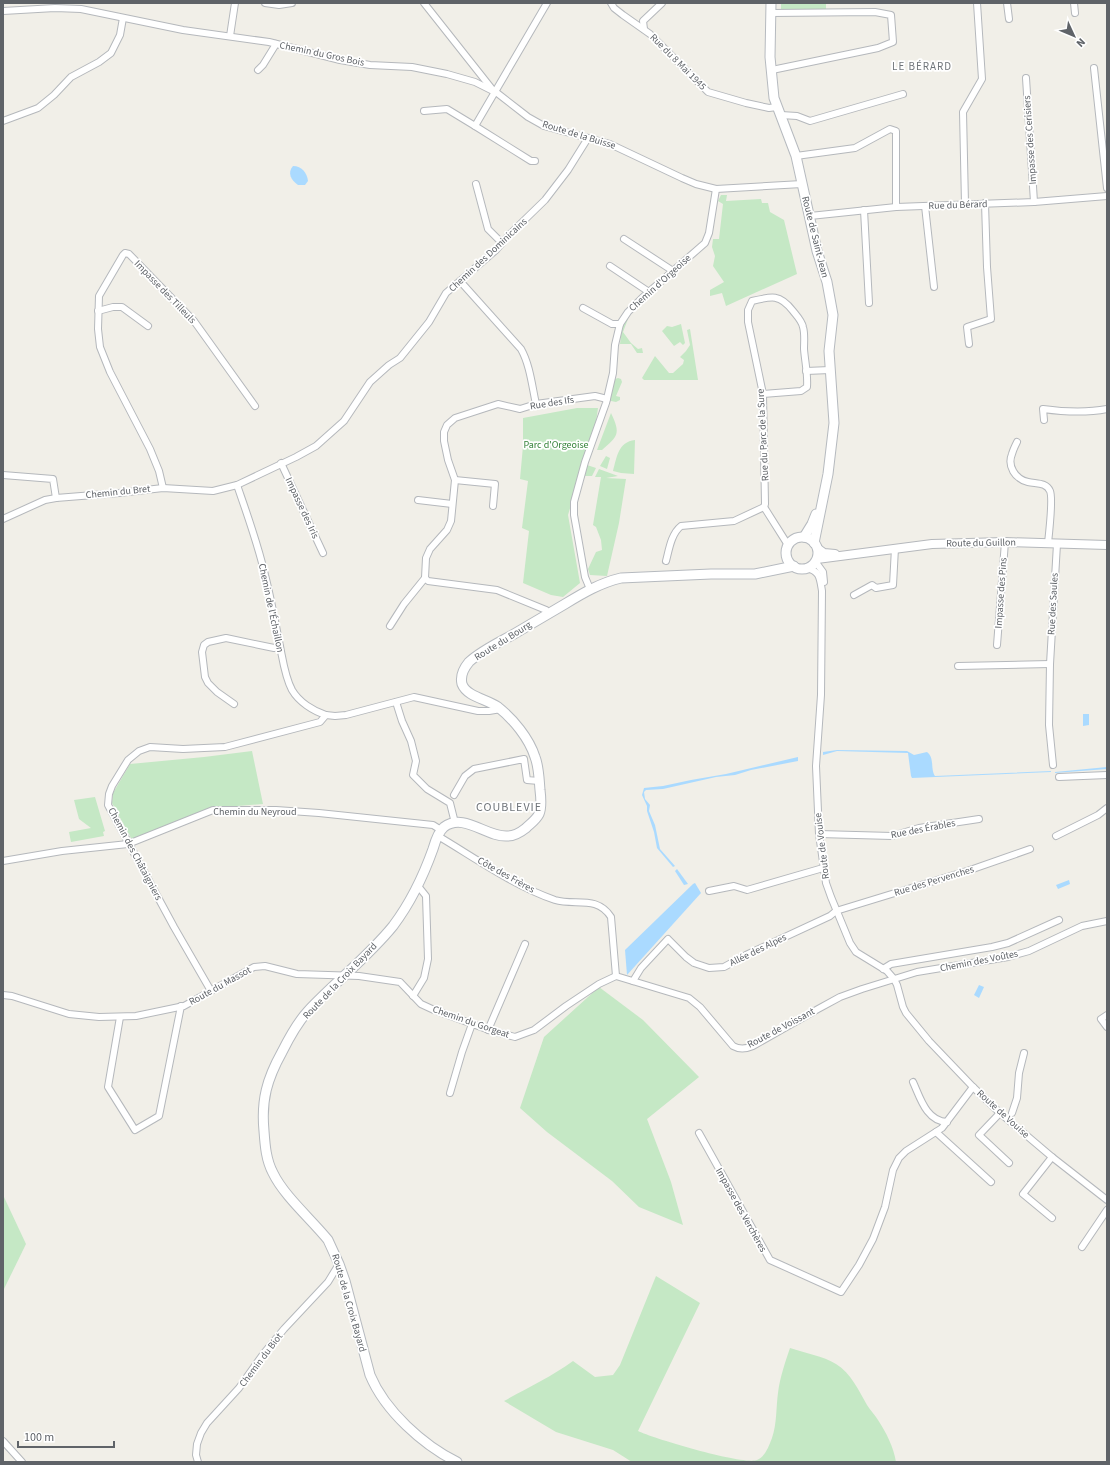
<svg xmlns="http://www.w3.org/2000/svg" width="1110" height="1465" font-family="'Source Sans 3',sans-serif">
<style>
.green{fill:#c5e8c5}
.water{fill:#aadaff}
.lines{fill:none;stroke-linecap:round;stroke-linejoin:round}
.minor-casing{stroke:#b5b8bc;stroke-width:8}
.tertiary-casing{stroke:#b5b8bc;stroke-width:10}
.secondary-casing{stroke:#b6babf;stroke-width:11}
.minor{stroke:#fff;stroke-width:6}
.tertiary{stroke:#fff;stroke-width:8}
.secondary{stroke:#fff;stroke-width:9}
.labels{text-anchor:middle;dominant-baseline:central;stroke-width:3.5;stroke-linejoin:round;paint-order:stroke}
.street-label{font-size:10px;fill:#5f6368;stroke:#fff}
.park-label{font-size:10px;fill:#348238;stroke:#fff}
.neighbourhood-label{font-size:11px;letter-spacing:1px;fill:#70757a;stroke:#fff}
.quarter-label{font-size:12px;letter-spacing:1px;fill:#70757a;stroke:#fff}
</style>
<rect width="100%" height="100%" fill="#f1efe8"/>
<g class="green">
<rect x="781" y="3" width="45" height="6"/>
<path d="M721,195H727L726,201L761,199L762,203H768L770,212L784,220L797,274L726,306L722,293L710,296V290L724,282L713,266L715,256L712,247L713,239H719L723,204L718,201Z"/>
<path d="M627,318L628,319L623,332L631,343L638,349L642,348L643,353H637L631,344H620L622,328Z"/>
<path d="M681,324L685,343L683,345L680,342L674,346L662,331L667,326L672,327Z"/>
<path d="M690,329L698,380H644L642,378L655,356L669,373H673L683,364L684,360L680,357L686,351L690,345L687,330Z"/>
<path d="M618,378L621,379L622,382L616,396L620,397V400L616,402L611,401L610,399L612,384L615,379Z"/>
<path d="M577,408H598L596,422L568,515L580,583L563,597L551,595L523,583L529,531L522,528L528,481L520,479L523,446V418Z"/>
<path d="M611,413C621,434 618,436 602,450H597Z"/>
<path d="M635,440L634,474L621,473L613,471C617,457 618,442 635,440Z"/>
<path d="M606,456L610,458L607,469L600,466Z"/>
<path d="M587,465L596,468L592,476H584Z"/>
<path d="M599,469L618,476L606,478L626,479L619,523L607,576L590,575L588,569L596,552L602,550L601,540L596,527L593,525L601,477H595Z"/>
<path d="M252,751L263,804L213,808L132,840L112,803L113,793L130,764L204,757Z"/>
<path d="M95,797L105,831L103,832L104,836L71,842L69,832L91,828L79,819L74,800Z"/>
<path d="M599,987L643,1020L699,1077L647,1119L671,1182L683,1225L639,1207L612,1181L547,1132L520,1108L544,1037Z"/>
<path d="M3,1195L26,1244L3,1291Z"/>
<path d="M656,1276L700,1303L638,1431C655,1439 742,1465 757,1460C765,1457 769,1446 772,1438C777,1424 776,1407 778,1393C780,1377 785,1363 790,1348C805,1353 823,1356 836,1364C851,1373 859,1391 867,1405C870,1410 875,1415 878,1420C886,1432 894,1448 896,1462H632L613,1450L556,1432L504,1401C527,1388 551,1377 573,1361L595,1377L613,1375L620,1365Z"/>
</g>
<g class="water">
<path d="M293,166C302,166 307,173 308,181L305,185H298C291,180 287,173 293,166Z"/>
<path d="M1083,714H1089V725L1083,726Z"/>
<path d="M837,750L907,751L914,755L927,752C935,758 930,769 935,776L1051,771V772L912,778L911,776L908,753L837,751L823,755V752Z"/>
<path d="M798,757V761L751,770L735,775L716,777L663,789L646,790L644,792L645,799L650,805L649,811L655,825L660,849L675,866L673,867L657,848L654,832L647,811V806L642,795L644,788L663,786L691,780L726,774Z"/>
<path d="M1107,767V769L1055,773V772Z"/>
<path d="M677,869L688,884L684,885L675,871Z"/>
<path d="M1069,880L1070,884L1058,889L1056,885Z"/>
<path d="M695,883L701,893L627,975L625,950L693,884Z"/>
<path d="M979,985L984,987L979,998L974,995Z"/>
</g>
<g class="lines">
<defs>
<g id="minor">
<path d="M265,3L279,5L292,3"/>
<path d="M424,3L492,89L528,117L544,126L610,144L682,178L696,184L716,189L802,184"/>
<path d="M611,3L614,8L623,15L650,34L708,92L746,103L769,108L777,107"/>
<path d="M1007,3L1009,19"/>
<path d="M1074,3L1075,13"/>
<path d="M3,11L55,8L81,9L183,30L269,42L340,60L370,65L412,67L447,74L475,82L495,92"/>
<path d="M771,13L875,12L891,15L893,42L878,48L772,70"/>
<path d="M644,29L643,21L662,3"/>
<path d="M230,36L235,3"/>
<path d="M1094,68L1107,188"/>
<path d="M258,70L263,65L276,44"/>
<path d="M1026,78L1034,202"/>
<path d="M424,111L447,109L475,126L547,3"/>
<path d="M781,115L797,116L810,121L903,94"/>
<path d="M3,121L38,108L54,95L71,77L99,62L111,53L120,35L123,18"/>
<path d="M475,126L531,161H535"/>
<path d="M796,156L855,148L890,129L896,131V207"/>
<path d="M476,184L488,229L502,243"/>
<path d="M965,204L963,112L982,79L977,3"/>
<path d="M925,206L934,287"/>
<path d="M864,210L869,303"/>
<path d="M810,216L896,207L1034,202L1107,196"/>
<path d="M624,239L673,271"/>
<path d="M610,266L649,292"/>
<path d="M460,281L521,349C530,365 532,386 536,404"/>
<path d="M583,308L612,324H620"/>
<path d="M98,311L113,307H122L148,326"/>
<path d="M969,344L967,327L991,319L987,267L985,203"/>
<path d="M806,371L830,370"/>
<path d="M1044,420L1043,409C1065,412 1086,413 1107,409"/>
<path d="M1017,442C1015,446 1013,450 1012,454C1007,466 1015,479 1028,482C1036,484 1046,482 1050,491C1053,498 1049,534 1048,543"/>
<path d="M281,463L323,553"/>
<path d="M3,475L53,479L56,498"/>
<path d="M455,480L495,484L493,506"/>
<path d="M237,485C247,514 258,544 265,575C271,598 275,622 280,646C283,661 285,677 292,690C299,702 313,711 326,715"/>
<path d="M163,488L159,471L150,449L110,372L100,347L98,329L99,296L123,255L125,253L129,254L194,321L255,406"/>
<path d="M418,500L452,504"/>
<path d="M764,507L788,545"/>
<path d="M3,519L45,500L56,498L119,493L163,488L213,491L237,485L296,457L316,446L344,421L370,382L389,365L400,358L429,322L446,293L496,250L509,235L545,200L568,170L588,138"/>
<path d="M666,561C669,550 671,534 681,526L734,521L764,507L765,504L763,394L748,322V310L752,301C772,296 780,294 793,311C797,316 802,321 803,327C805,334 804,342 804,349C805,362 808,374 807,387L801,391L763,394"/>
<path d="M815,561L823,572L824,582"/>
<path d="M807,568C820,571 820,579 822,591L821,695L816,766L819,834L826,883L831,897L850,943L856,952L887,971L894,979L897,985L903,1007L906,1013L929,1041L973,1087L1000,1113L1052,1157L1107,1200"/>
<path d="M590,589L585,577L576,526L574,515V502L585,462L606,403L613,373L615,345L620,324L628,312L642,298L705,243L709,233L716,189"/>
<path d="M854,595L872,585L876,588L893,585L895,548"/>
<path d="M549,613L546,610L497,590L428,581L425,578L426,558L430,549L447,530L451,521L455,480L448,460L444,441V432L447,425L455,418L498,404L520,409L536,404L595,396L607,399"/>
<path d="M390,626L404,604L425,578"/>
<path d="M997,645L1005,542"/>
<path d="M958,666L1050,664"/>
<path d="M396,702L402,721L411,741L416,761L413,775L427,789L450,803L455,823"/>
<path d="M234,704L217,692L208,683L205,677L202,652L204,645L208,642L226,638L274,648L280,647"/>
<path d="M1053,765L1049,725L1050,664L1057,544"/>
<path d="M1059,777L1107,775"/>
<path d="M454,795L465,776L474,769L524,759L527,780L539,781"/>
<path d="M819,834L892,836L919,828L979,819"/>
<path d="M438,836C475,858 514,886 555,900C575,906 597,895 611,917L616,976"/>
<path d="M1056,836L1098,815L1107,808"/>
<path d="M3,861L62,851L128,844L213,810H276L319,813L433,825L441,830"/>
<path d="M709,891L734,886L747,890L823,868"/>
<path d="M883,969L891,964L992,947L1008,943L1059,920"/>
<path d="M616,976L689,998L700,1007L733,1046C740,1050 746,1049 753,1046L818,1009L840,997L862,989L917,972L1008,957L1029,951L1082,926L1107,921"/>
<path d="M633,981L641,968L668,939L686,957L694,963L709,968L724,967L746,955L830,916L836,911L970,870L1030,849"/>
<path d="M211,991L174,927L108,805L109,794L112,786L128,760L139,751L150,747L183,749L225,747L320,722L326,715L335,716L346,715L414,697L478,711H489L501,709"/>
<path d="M3,995L12,996L69,1014L99,1017L136,1016L184,1006L254,967L265,966L297,974L359,976L400,982L421,1004L434,1010L492,1031L515,1037L534,1030L566,1006L599,984L616,976"/>
<path d="M413,996L424,978L428,959L426,896L418,886"/>
<path d="M1107,1015L1101,1019L1107,1027"/>
<path d="M120,1017L108,1087L135,1130L159,1116L181,1006"/>
<path d="M488,1030L525,944"/>
<path d="M913,1082C920,1097 926,1121 947,1122"/>
<path d="M450,1093L462,1052L472,1024"/>
<path d="M1000,1113L979,1135L1009,1163"/>
<path d="M1012,1113L1017,1098L1019,1073L1024,1053"/>
<path d="M936,1132L991,1182"/>
<path d="M699,1133L770,1260L841,1292L859,1265L873,1239L885,1207L893,1170L899,1158L906,1151L942,1128L973,1087"/>
<path d="M1052,1157L1023,1194L1052,1218"/>
<path d="M1082,1247L1107,1210"/>
<path d="M3,1441L22,1462"/>
<path d="M198,1462L196,1455L197,1444L201,1433L207,1423L239,1388L264,1353L284,1329L328,1282L339,1264"/>
</g>
<g id="tertiary">
<path d="M817,548L824,553L835,554"/>
<path d="M817,559L932,544L1005,542L1107,545"/>
</g>
<g id="secondary">
<path d="M771,3L770,57L774,98L796,156L817,251L827,282L833,315L829,351L834,423L828,474L814,543"/>
<path d="M804,537L812,524L816,514"/>
<circle cx="802" cy="553" r="16"/>
<path d="M457,1462C423,1445 385,1411 370,1375L345,1281L339,1264L328,1240C312,1220 284,1196 273,1173C266,1160 265,1145 264,1131C261,1100 267,1079 282,1052C289,1038 297,1023 308,1011C335,982 368,957 393,926C411,902 423,877 433,849C435,842 438,832 444,827C464,812 487,838 508,836C515,836 521,832 526,828C530,824 536,820 539,814C542,807 541,798 540,790C539,779 539,767 535,757C529,738 513,719 498,707C487,699 467,697 462,684C460,676 464,668 469,662C482,650 500,642 514,634C531,624 548,614 565,604C583,593 600,583 621,578L711,574H755L794,566"/>
</g>
</defs>
<use href="#minor" class="minor-casing"/>
<use href="#tertiary" class="tertiary-casing"/>
<use href="#secondary" class="secondary-casing"/>
<use href="#minor" class="minor"/>
<use href="#tertiary" class="tertiary"/>
<use href="#secondary" class="secondary"/>
</g>
<g class="labels">
<g class="street-label">
<text transform="translate(322 54) rotate(12)">Chemin du Gros Bois</text>
<text transform="translate(678 62) rotate(45)">Rue du 8 Mai 1945</text>
<text transform="translate(579 135) rotate(17)">Route de la Buisse</text>
<text transform="translate(1030 140) rotate(-94)">Impasse des Cerisiers</text>
<text transform="translate(958 205) rotate(-2)">Rue du Bérard</text>
<text transform="translate(815 237) rotate(76)">Route de Saint-Jean</text>
<text transform="translate(488 255) rotate(-43)">Chemin des Dominicains</text>
<text transform="translate(660 283) rotate(-42)">Chemin d'Orgeoise</text>
<text transform="translate(165 292) rotate(46)">Impasse des Tilleuls</text>
<text transform="translate(552 403) rotate(-9)">Rue des Ifs</text>
<text transform="translate(763 435) rotate(-93)">Rue du Parc de la Sure</text>
<text transform="translate(118 492) rotate(-6)">Chemin du Bret</text>
<text transform="translate(302 508) rotate(65)">Impasse des Iris</text>
<text transform="translate(981 543) rotate(-1)">Route du Guillon</text>
<text transform="translate(1001 593) rotate(-86)">Impasse des Pins</text>
<text transform="translate(1053 604) rotate(-87)">Rue des Saules</text>
<text transform="translate(271 608) rotate(78)">Chemin de l'Échaillon</text>
<text transform="translate(503 641) rotate(-32)">Route du Bourg</text>
<text x="255" y="812">Chemin du Neyroud</text>
<text transform="translate(923 829) rotate(-11)">Rue des Érables</text>
<text transform="translate(822 846) rotate(-97)">Route de Vouise</text>
<text transform="translate(135 854) rotate(62)">Chemin des Châtaigniers</text>
<text transform="translate(506 875) rotate(29)">Côte des Frères</text>
<text transform="translate(934 881) rotate(-17)">Rue des Pervenches</text>
<text transform="translate(758 950) rotate(-26)">Allée des Alpes</text>
<text transform="translate(979 961) rotate(-11)">Chemin des Voûtes</text>
<text transform="translate(340 981) rotate(-46)">Route de la Croix Bayard</text>
<text transform="translate(220 986) rotate(-29)">Route du Massot</text>
<text transform="translate(471 1022) rotate(19)">Chemin du Gorgeat</text>
<text transform="translate(781 1028) rotate(-28)">Route de Voissant</text>
<text transform="translate(1003 1114) rotate(42)">Route de Vouise</text>
<text transform="translate(741 1210) rotate(61)">Impasse des Verchères</text>
<text transform="translate(349 1303) rotate(74)">Route de la Croix Bayard</text>
<text transform="translate(261 1360) rotate(-53)">Chemin du Biot</text>
</g>
<g class="park-label">
<text x="556" y="445">Parc d'Orgeoise</text>
</g>
<g class="neighbourhood-label">
<text x="922" y="66">LE BÉRARD</text>
</g>
<g class="quarter-label">
<text x="509" y="807">COUBLEVIE</text>
</g>
</g>
<rect width="1110" height="1465" fill="none" stroke="#5f6368" stroke-width="8"/>
<g transform="translate(1074 36) rotate(134)" stroke="#ffffff" stroke-width="3" paint-order="stroke">
<path d="M0-3L7 15L0 10L-7 15Z" fill="#5f6368"/>
<text y="-6" font-size="11" font-weight="bold" text-anchor="middle" fill="#5f6368">N</text>
</g>
<path d="M18 1441v6h96v-6" fill="none" stroke="#5f6368" stroke-width="2"/>
<text x="24" y="1441" font-size="12" fill="#5f6368" stroke="#ffffff" stroke-width="3" paint-order="stroke">100 m</text>
</svg>
